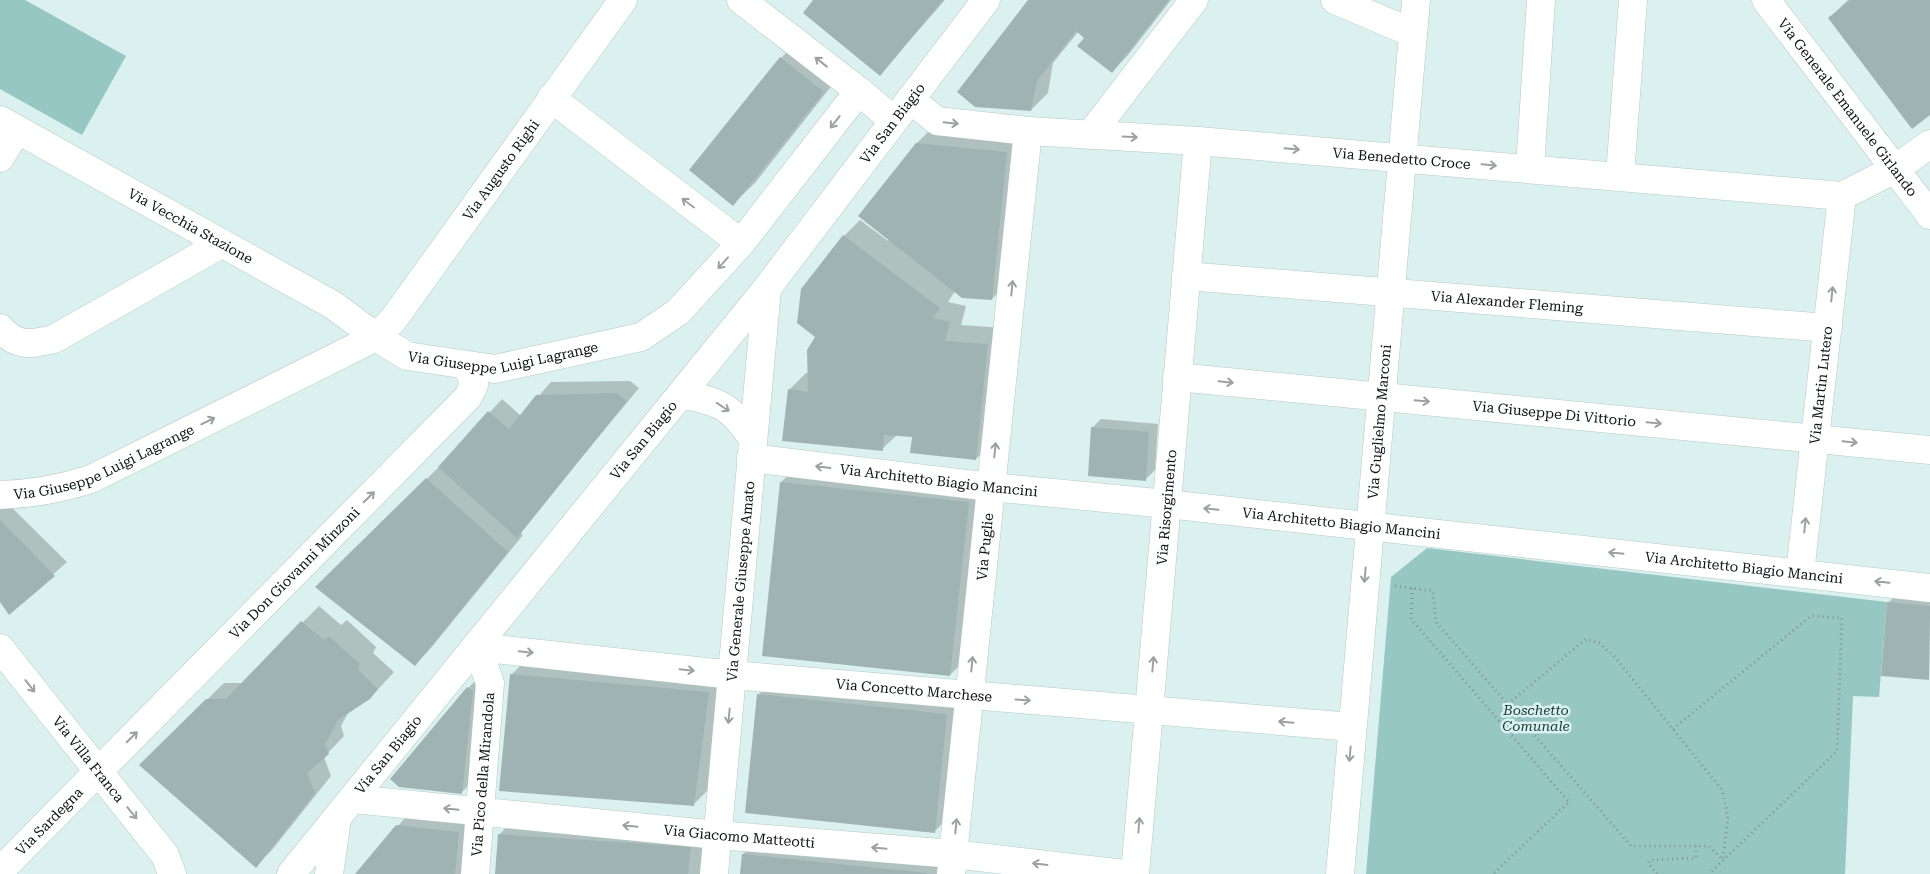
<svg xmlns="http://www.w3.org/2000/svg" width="1930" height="874" font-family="'Roboto Serif',serif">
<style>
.green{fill:#97c7c3}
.shadow{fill:#0003}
.building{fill:#9fb4b2}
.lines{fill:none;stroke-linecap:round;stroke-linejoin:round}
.minor-casing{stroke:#b4c9c7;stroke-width:29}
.major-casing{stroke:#b4c9c7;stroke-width:29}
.path{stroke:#839392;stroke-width:3;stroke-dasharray:1 4;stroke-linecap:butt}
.minor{stroke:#fff;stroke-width:28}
.major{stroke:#fff;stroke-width:28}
.oneway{stroke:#9ea1a1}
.labels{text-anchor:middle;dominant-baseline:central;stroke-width:5;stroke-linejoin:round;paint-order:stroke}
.street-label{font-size:14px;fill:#0c1313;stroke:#dbf1ef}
.park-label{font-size:14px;font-style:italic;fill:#193b39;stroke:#dbf1ef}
</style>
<rect width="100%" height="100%" fill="#dbf1ef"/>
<g class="green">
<path d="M0,0H25L126,56L82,135L0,89Z"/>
<path d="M1427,548L1887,602L1879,697L1853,696L1845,874H1366L1391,577Z"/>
</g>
<g class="shadow">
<path d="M815,0H945L880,74Z"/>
<path d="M1030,0H1171L1128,55L1112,72L1086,38L1078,32L1053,63L1048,93L1031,110Z"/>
<path d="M1848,0H1930V114L1829,18Z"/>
<path d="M803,36L844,70L755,183L733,204L691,170L781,58Z"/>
<path d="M933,127L1023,136L1008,282L992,299L955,291L948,302L966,306L961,325L1004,328L992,443L976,459L913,436L897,435L882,449L783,439L790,389L806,373H809L844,236L860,220L888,241L916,144Z"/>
<path d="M630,381L639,388L520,532L523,535L431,648L415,665L317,587L443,463L502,399L521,416L551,382Z"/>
<path d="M1101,419L1158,424L1155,470L1146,479L1092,428Z"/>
<path d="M798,466L985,486L966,659L950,675L781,482Z"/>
<path d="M0,496L67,562L10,613L0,600Z"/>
<path d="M1897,594L1930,597L1929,679L1888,603Z"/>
<path d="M319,606L341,625L347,620L376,647L373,653L394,672L370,698L349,711L341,726L344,736L324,757L331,776L272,850L256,866L141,764L224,683H243Z"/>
<path d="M528,658L725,676L710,788L694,804L511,675Z"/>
<path d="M775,678L963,698L951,815L934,832L759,694Z"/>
<path d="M477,679L470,784L461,793L468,688Z"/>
<path d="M410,812L472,819L466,874H357Z"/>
<path d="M515,818L707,831L702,874H496L499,835Z"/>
<path d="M760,838L943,857L942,874H741L743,854Z"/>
</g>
<g class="building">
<path d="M813,0H943L880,76L803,13Z"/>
<path d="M1028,0H1169L1112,73L1077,46L1084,38L1076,31L1037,81L1031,111L975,107L957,92Z"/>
<path d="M1851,0H1930V115L1912,129L1828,18Z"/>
<path d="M780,57L824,92L733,206L689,170Z"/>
<path d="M916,143L1007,152L992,300L962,298L858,216Z"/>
<path d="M843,235L940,308L933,318L950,322L945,341L988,344L976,460L910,453L912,437L884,435L883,451L782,441L788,389L808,392L807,350L815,337L797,323L801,289Z"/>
<path d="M617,393L627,401L517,538L438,467L488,411L509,429L536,395Z"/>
<path d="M1091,427L1149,432L1146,481L1088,476Z"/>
<path d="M426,478L508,552L415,666L315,587Z"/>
<path d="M780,482L969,502L950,676L762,656Z"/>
<path d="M0,520L55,576L9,615L0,602Z"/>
<path d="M1887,602L1930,606L1929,680L1881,676Z"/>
<path d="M301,621L324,640L329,636L360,664L358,670L378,689L370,699L338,720L325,744L329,754L307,773L315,793L256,868L139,765L206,699H226Z"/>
<path d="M510,674L709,692L694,806L499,791Z"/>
<path d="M467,687L473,691L462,794L399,787L390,779Z"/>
<path d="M757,694L947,714L935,833L745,813Z"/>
<path d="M396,825L459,832L455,874H355Z"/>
<path d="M498,834L691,847L688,874H495Z"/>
<path d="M742,854L927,873V874H740Z"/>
</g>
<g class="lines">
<defs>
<g id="minor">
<path d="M741,0L859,91"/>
<path d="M1335,0L1413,33"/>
<path d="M551,98L741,243"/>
<path id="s1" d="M910,99L937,121L1028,131L1198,141L1842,196L1895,169"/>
<path d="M1090,135L1194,0"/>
<path d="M0,158L17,130"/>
<path d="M1530,168L1541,0"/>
<path d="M1620,176L1633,0"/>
<path id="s2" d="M1186,276L1828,328"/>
<path d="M0,328C18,348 30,344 54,339L221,244"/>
<path id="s3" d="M376,337L407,356L495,369L641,337L678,312L741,243L859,91L893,120"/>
<path id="s4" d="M1177,377L1930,450"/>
<path d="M681,394C720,402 730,405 753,439"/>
<path id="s5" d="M751,458L991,487L1167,504L1930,588"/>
<path id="s6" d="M1800,573L1842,196"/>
<path id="s7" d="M0,648L165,855L172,874"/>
<path id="s8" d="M353,799L718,835L953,854L1124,874"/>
<path id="s9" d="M0,871L468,397L474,385L468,366"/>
<path id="s10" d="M291,874L767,288L986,0"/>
<path d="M329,874L337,819"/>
<path id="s11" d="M475,874L490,683L477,647L733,675L1352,727"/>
<path id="s12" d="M714,874L767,288"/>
<path id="s13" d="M951,874L1028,131"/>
<path id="s14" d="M1135,874L1198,141"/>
<path id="s15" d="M1340,874L1416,0"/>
</g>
<g id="major">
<path id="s16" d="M1766,0L1930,215"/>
<path id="s17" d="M0,120L333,305L376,337"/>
<path d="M1895,169L1930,144"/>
<path id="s18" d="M0,495C32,494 60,489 91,479L376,337L393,320L623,0"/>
</g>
</defs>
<use href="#minor" class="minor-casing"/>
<use href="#major" class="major-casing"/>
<g class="path">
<path d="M1395,586L1433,591L1436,622L1631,846H1709L1723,860"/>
<path d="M1412,588L1411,619L1569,802L1493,874"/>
<path d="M1508,704L1586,639L1599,643L1614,656L1722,790L1728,817L1723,859"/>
<path d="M1673,729L1811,616L1842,618L1837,751L1709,874"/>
<path d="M1657,874L1648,863L1650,860L1696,858V846"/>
</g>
<use href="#minor" class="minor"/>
<use href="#major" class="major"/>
</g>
<defs><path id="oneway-shaft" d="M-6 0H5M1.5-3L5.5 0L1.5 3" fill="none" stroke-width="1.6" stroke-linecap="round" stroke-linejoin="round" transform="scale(1.25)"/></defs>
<g class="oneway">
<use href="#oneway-shaft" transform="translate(821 62) rotate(-142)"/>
<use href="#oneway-shaft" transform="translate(835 122) rotate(128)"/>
<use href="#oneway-shaft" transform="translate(951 123) rotate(6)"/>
<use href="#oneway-shaft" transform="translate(1130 137) rotate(3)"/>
<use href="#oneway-shaft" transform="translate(1292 149) rotate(5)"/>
<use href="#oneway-shaft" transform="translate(1489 165) rotate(5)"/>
<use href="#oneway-shaft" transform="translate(688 203) rotate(-143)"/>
<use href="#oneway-shaft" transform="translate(723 263) rotate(132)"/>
<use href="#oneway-shaft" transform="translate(1012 288) rotate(-84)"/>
<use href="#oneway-shaft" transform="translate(1832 294) rotate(-84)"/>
<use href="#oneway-shaft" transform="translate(1226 382) rotate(6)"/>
<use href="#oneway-shaft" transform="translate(1422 401) rotate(5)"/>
<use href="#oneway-shaft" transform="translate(723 407) rotate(34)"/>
<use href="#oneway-shaft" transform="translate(208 421) rotate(-26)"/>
<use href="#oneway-shaft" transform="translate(1654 423) rotate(5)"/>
<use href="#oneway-shaft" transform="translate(1850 442) rotate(6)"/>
<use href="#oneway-shaft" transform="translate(995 450) rotate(-84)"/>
<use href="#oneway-shaft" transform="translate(823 467) rotate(-173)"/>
<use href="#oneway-shaft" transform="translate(369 497) rotate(-45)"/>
<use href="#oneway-shaft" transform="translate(1211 509) rotate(-174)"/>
<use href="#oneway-shaft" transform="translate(1805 525) rotate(-84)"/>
<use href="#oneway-shaft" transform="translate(1616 553) rotate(-174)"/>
<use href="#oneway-shaft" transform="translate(1365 575) rotate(95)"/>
<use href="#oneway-shaft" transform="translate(1882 582) rotate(-174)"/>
<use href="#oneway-shaft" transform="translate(526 652) rotate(6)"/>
<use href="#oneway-shaft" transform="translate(972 664) rotate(-84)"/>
<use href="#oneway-shaft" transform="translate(1153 664) rotate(-85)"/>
<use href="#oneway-shaft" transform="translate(687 670) rotate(6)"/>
<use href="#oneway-shaft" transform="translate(30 686) rotate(52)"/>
<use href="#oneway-shaft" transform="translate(1023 700) rotate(4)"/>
<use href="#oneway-shaft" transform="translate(729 716) rotate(95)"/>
<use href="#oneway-shaft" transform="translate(1286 722) rotate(-175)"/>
<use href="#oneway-shaft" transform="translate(132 737) rotate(-45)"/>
<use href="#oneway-shaft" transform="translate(1350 754) rotate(95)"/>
<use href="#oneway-shaft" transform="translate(451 809) rotate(-174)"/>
<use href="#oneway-shaft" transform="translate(132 813) rotate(51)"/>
<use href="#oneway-shaft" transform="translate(1139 825) rotate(-85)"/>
<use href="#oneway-shaft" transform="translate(630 826) rotate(-174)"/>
<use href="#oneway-shaft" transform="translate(956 826) rotate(-84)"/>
<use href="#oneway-shaft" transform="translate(879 848) rotate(-175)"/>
<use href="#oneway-shaft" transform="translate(1040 864) rotate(-173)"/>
</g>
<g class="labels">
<g class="street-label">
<text stroke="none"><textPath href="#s16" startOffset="135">Via Generale Emanuele Girlando</textPath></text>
<text stroke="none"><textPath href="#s10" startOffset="962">Via San Biagio</textPath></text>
<text stroke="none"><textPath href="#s1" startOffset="501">Via Benedetto Croce</textPath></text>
<text stroke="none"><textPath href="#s18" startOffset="620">Via Augusto Righi</textPath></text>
<text stroke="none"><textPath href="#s17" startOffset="218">Via Vecchia Stazione</textPath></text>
<text stroke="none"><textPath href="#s2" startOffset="322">Via Alexander Fleming</textPath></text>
<text stroke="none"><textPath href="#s3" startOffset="134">Via Giuseppe Luigi Lagrange</textPath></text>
<text stroke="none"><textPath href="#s6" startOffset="189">Via Martin Lutero</textPath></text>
<text stroke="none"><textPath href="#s4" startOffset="379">Via Giuseppe Di Vittorio</textPath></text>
<text stroke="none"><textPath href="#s15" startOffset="454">Via Guglielmo Marconi</textPath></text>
<text stroke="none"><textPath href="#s10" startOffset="559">Via San Biagio</textPath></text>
<text stroke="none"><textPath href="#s18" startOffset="110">Via Giuseppe Luigi Lagrange</textPath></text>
<text stroke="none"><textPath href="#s5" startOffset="189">Via Architetto Biagio Mancini</textPath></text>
<text stroke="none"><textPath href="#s14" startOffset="368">Via Risorgimento</textPath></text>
<text stroke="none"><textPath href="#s5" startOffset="594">Via Architetto Biagio Mancini</textPath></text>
<text stroke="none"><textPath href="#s13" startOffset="329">Via Puglie</textPath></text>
<text stroke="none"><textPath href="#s5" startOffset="999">Via Architetto Biagio Mancini</textPath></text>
<text stroke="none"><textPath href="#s9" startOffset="419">Via Don Giovanni Minzoni</textPath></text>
<text stroke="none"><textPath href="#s12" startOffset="294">Via Generale Giuseppe Amato</textPath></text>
<text stroke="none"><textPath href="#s11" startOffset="669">Via Concetto Marchese</textPath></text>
<text stroke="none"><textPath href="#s10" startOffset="154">Via San Biagio</textPath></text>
<text stroke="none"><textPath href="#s7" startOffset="142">Via Villa Franca</textPath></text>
<text stroke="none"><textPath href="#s11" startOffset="100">Via Pico della Mirandola</textPath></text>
<text stroke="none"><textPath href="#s9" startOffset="70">Via Sardegna</textPath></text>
<text stroke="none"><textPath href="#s8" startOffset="388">Via Giacomo Matteotti</textPath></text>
</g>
<g class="park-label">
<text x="1536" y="710">Boschetto<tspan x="1536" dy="16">Comunale</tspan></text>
</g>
</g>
</svg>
